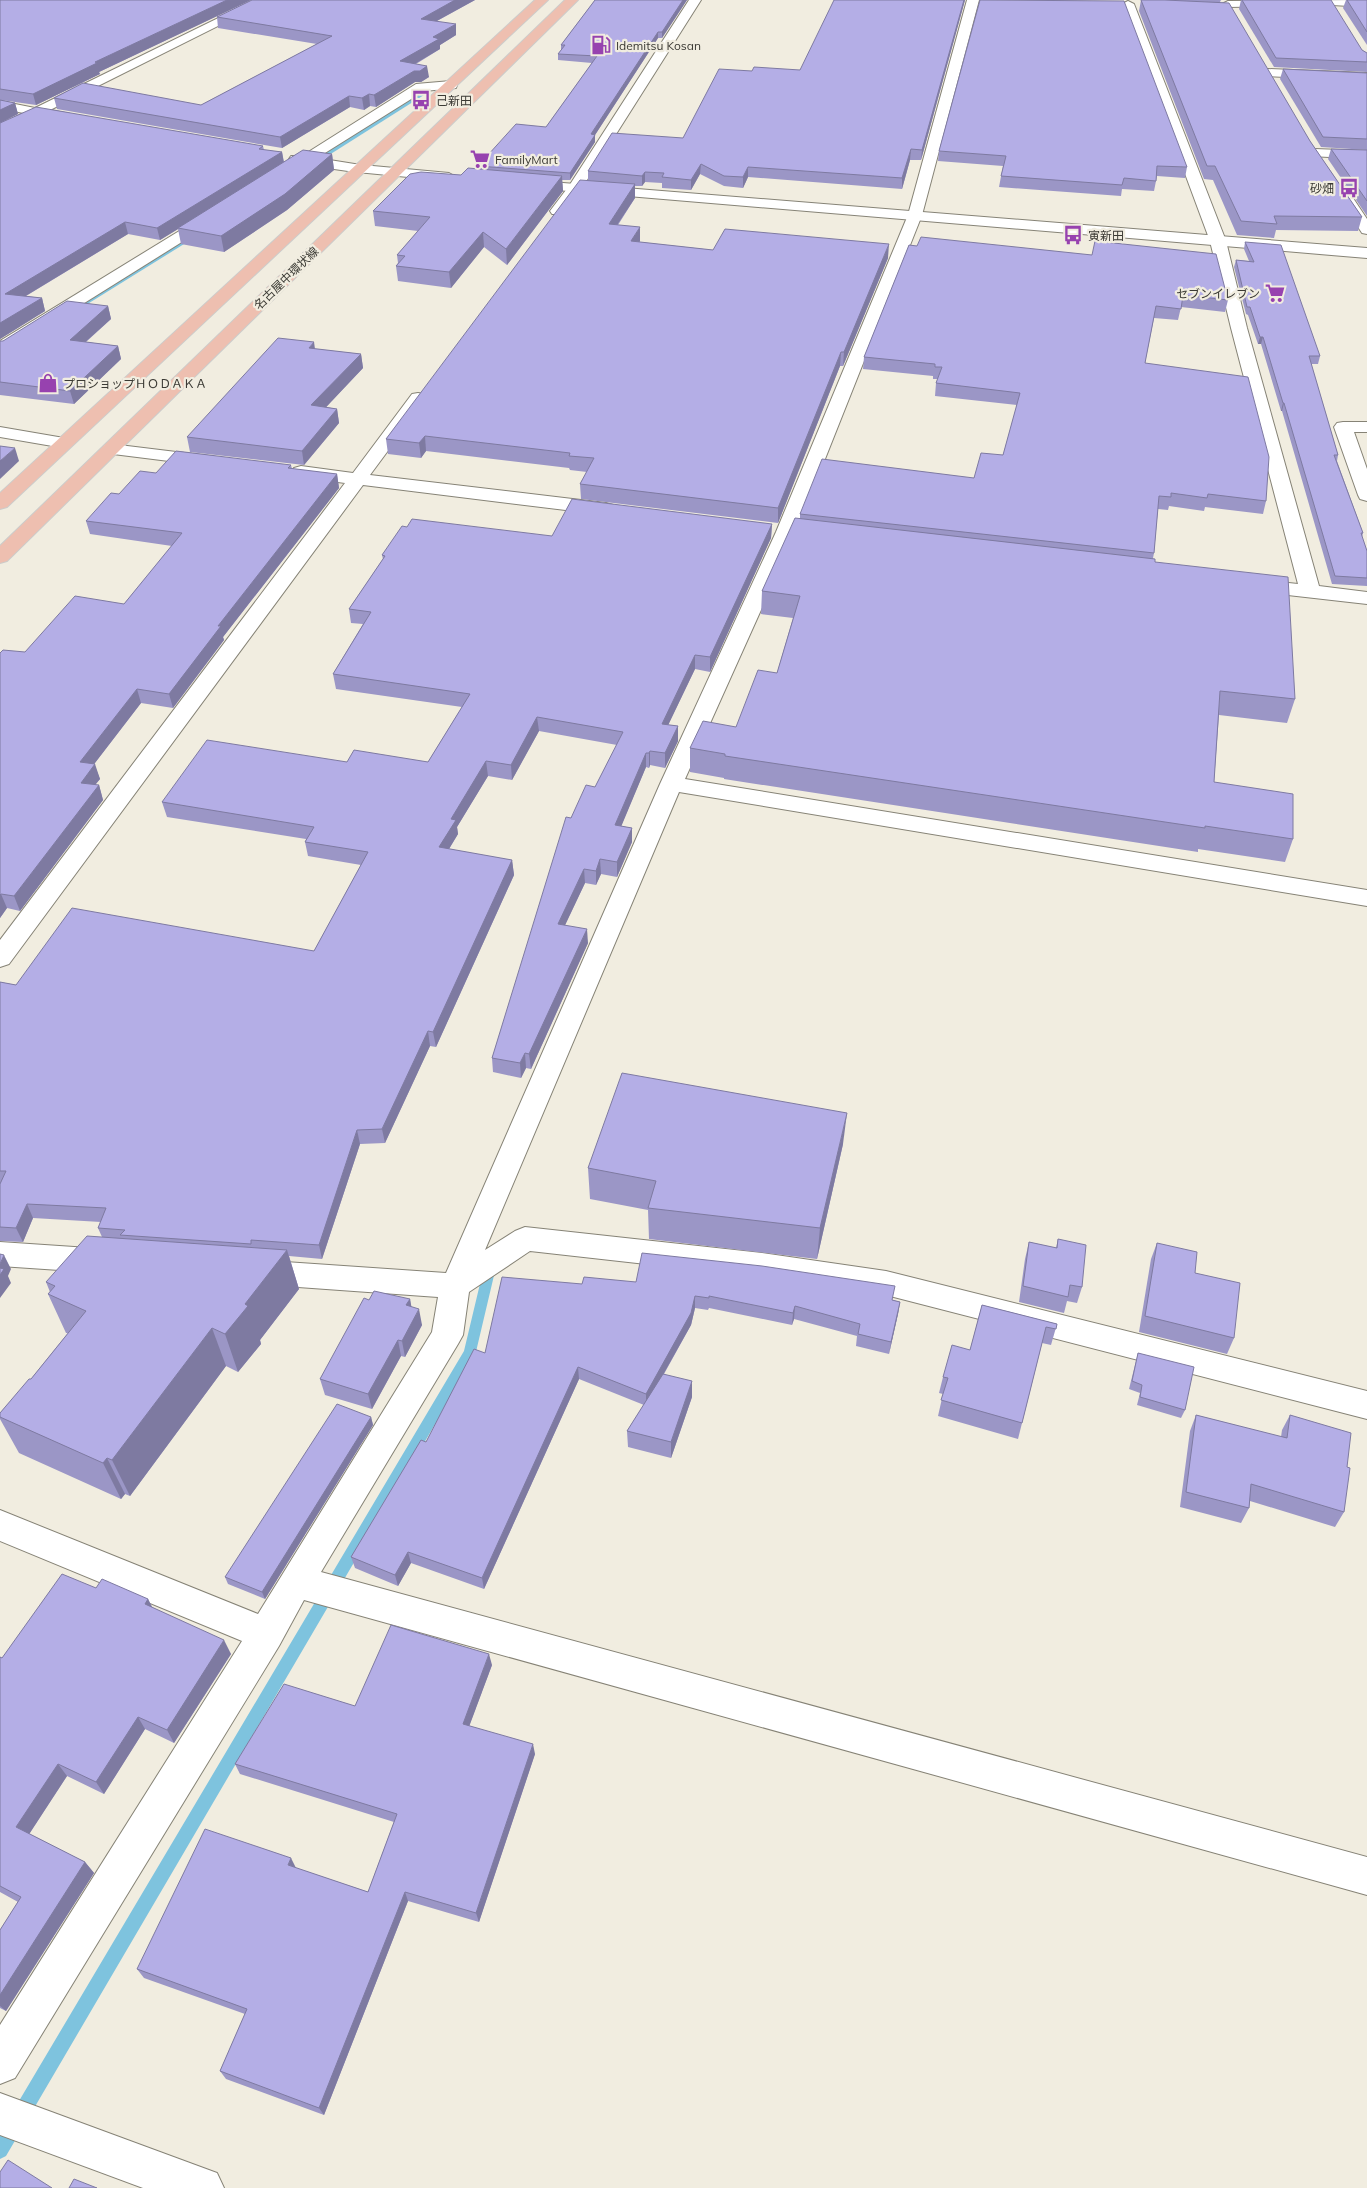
<svg xmlns="http://www.w3.org/2000/svg" width="1367" height="2188" font-family="Mulish,'Noto Sans JP',sans-serif">
<style>
.lines{fill:none;stroke-linecap:round;stroke-linejoin:round}
.stream{fill:#7ec3de;fill-rule:evenodd}
.minor-casing{stroke:#868376;stroke-width:2}
.tertiary-casing{stroke:#868376;stroke-width:2}
.primary-casing{stroke:#ccccca;stroke-width:2}
.minor{fill:#fff;fill-rule:evenodd}
.tertiary{fill:#fff;fill-rule:evenodd}
.primary{fill:#eebfb0;fill-rule:evenodd}
.wall{fill:#9b96c6}
.shaded-wall{fill:#7e7aa1}
.building{fill:#b4aee6;stroke:#7e7aa1}
.labels{text-anchor:middle;dominant-baseline:central;stroke-width:4.5;stroke-linejoin:round;paint-order:stroke}
.far-poi-label{font-size:12px;fill:#3b3a34;stroke:#f1ede0;text-anchor:start}
.far-street-label{font-size:12px;fill:#3b3a34;stroke:#f1ede0}
</style>
<rect width="100%" height="100%" fill="#f1ede0"/>
<g class="lines">
<g class="stream">
<path d="M422,92L424,95L318,162L313,161Z"/>
<path d="M192,235L197,236L73,313L68,312Z"/>
<path d="M490,1262L494,1263L496,1267L475,1356L6,2156L0,2159V2133L464,1351L484,1267L486,1263Z"/>
</g>
<defs>
<g id="minor">
<path d="M255,0H270L50,110L70,114L72,117L70,120L65,121L39,116L0,134V125L24,113L0,109V101L35,108Z"/>
<path d="M689,0H701L580,191L562,214H552L550,211L569,186Z"/>
<path d="M967,0H979L922,215L796,532L685,779L1367,890V906L679,792L485,1250L515,1231L525,1227L762,1253L886,1271L1367,1391V1419L886,1295L762,1277L530,1251L469,1292L463,1335L458,1344L321,1572L1367,1857V1895L304,1600L279,1646L15,2078L0,2084V2025L242,1641L0,1541V1510L258,1614L432,1332L438,1297L256,1284L245,1281L241,1272L245,1263L256,1260L446,1273L660,784L776,532L908,215Z"/>
<path d="M1358,0L1367,1V7L1332,5L1228,7L1222,4L1228,1Z"/>
<path d="M1128,1L1134,4L1226,241L1247,328L1319,586L1367,592V604L1252,591L1245,589L1242,585L1245,581L1252,579L1298,584L1231,328L1210,241L1122,4Z"/>
<path d="M1268,69L1367,73V81L1264,76L1262,73Z"/>
<path d="M451,81L456,82L457,85L456,88L424,91L317,158L367,166L369,169L367,172L362,173L306,165L290,175H280L278,172L291,162L289,159L291,156H302L416,84Z"/>
<path d="M1315,149L1367,151V159L1310,156L1308,153L1310,150Z"/>
<path d="M212,213L217,214L219,217L217,220L6,352L0,353V341L207,214Z"/>
<path d="M418,393L424,394L427,398L370,475L606,503L613,505L615,509L613,513L606,515L363,485L9,964L0,967V940L345,483L294,476L292,472L294,468L301,466L353,473L412,394Z"/>
<path d="M1343,422H1367V432H1354L1367,469V501L1360,499L1358,495L1334,427L1337,423Z"/>
<path d="M0,427L64,438L70,439L73,443L70,447L64,448L0,437Z"/>
<path d="M111,444L209,456L215,457L218,461L215,465L209,466L105,453L102,449L105,445Z"/>
<path d="M0,1242L104,1249L115,1252L119,1261L115,1270L104,1273L0,1266Z"/>
<path d="M0,2093L217,2173L224,2188H143L0,2135Z"/>
</g>
<g id="tertiary">
<path d="M362,165L449,173L456,177L449,181L357,172L355,169L357,166Z"/>
<path d="M526,180L1367,248V258L521,187L519,184Z"/>
<path d="M1340,185L1345,186L1367,219V234L1362,233L1333,189Z"/>
</g>
<g id="primary">
<path d="M535,0H548L7,507L0,509V493Z"/>
<path d="M565,0H578L7,561L0,563V546Z"/>
</g>
</defs>
<use href="#minor" class="minor-casing"/>
<use href="#tertiary" class="tertiary-casing"/>
<use href="#primary" class="primary-casing"/>
<use href="#minor" class="minor"/>
<use href="#tertiary" class="tertiary"/>
<use href="#primary" class="primary"/>
</g>
<g class="wall">
<path d="M0,0H251L99,72L100,74L36,105L1,100L15,103L18,114L4,121L263,146L264,150L282,152L284,162L332,154L334,170L287,210L224,252L181,244L178,229L160,240L128,234L26,296L42,298L45,311L0,339Z"/>
<path d="M252,0H475L437,21L456,35L440,45V49L416,64L429,77L421,82H415L376,107L370,106L364,110L350,107L282,148L57,109L54,98L201,105L317,44L218,28L217,17Z"/>
<path d="M595,0H687L662,38H658L595,135V142L570,180H562L563,191L507,265L484,247L451,288L398,281L396,266L398,263L397,255L418,231L375,226L373,211L461,175L478,169V166L546,127L592,63L558,60V54L561,50V45Z"/>
<path d="M965,0L921,160H910L902,189L748,177L743,188L724,186L700,174L691,190L662,188V183L645,182L642,186H635V198L618,225L640,241L639,242L713,250L888,258L843,366H840L778,523L581,499L580,484L587,472L570,470L569,468L426,451L421,458L388,454L386,439L588,180V171L683,138L752,71L800,70Z"/>
<path d="M1141,0H1221L1220,2L1310,141L1362,217L1358,231L1276,230L1274,238L1237,235L1213,180L1204,179L1139,11Z"/>
<path d="M1241,0L1362,50L1367,53V72L1274,67L1239,9Z"/>
<path d="M1346,0H1367V45L1343,8Z"/>
<path d="M1283,69L1367,73V150L1321,147L1280,79Z"/>
<path d="M1331,149L1367,150V216L1328,159Z"/>
<path d="M939,151L1187,167L1185,178L1157,176L1154,191L1122,189L1121,196L999,187L1003,166L938,161Z"/>
<path d="M1245,242L1320,356L1318,364H1311L1338,455L1337,461L1363,533L1362,537L1367,551V586L1332,584L1282,411H1281L1261,344H1258L1248,315L1246,314L1234,267L1236,260L1249,261L1244,249Z"/>
<path d="M909,245L1228,300L1225,312L1181,307L1178,320L1154,318L1145,363L1266,501L1263,514L1205,507L1204,511L1169,506L1168,510L1158,509L1154,553L1153,558L1155,562L1295,699L1287,723L1219,715L1214,782L1293,839L1285,862L1198,849V852L724,779V778L690,772V748L736,727L777,673L793,618L761,614L762,591L800,519V514L974,478L1003,455L1017,405L935,396L936,383L938,379H933V376L863,369L864,357Z"/>
<path d="M108,306L111,319L86,342L118,346L121,359L74,404L0,395V341H3Z"/>
<path d="M315,349L361,354L363,368L326,407L337,409L339,423L304,465L190,452L187,437Z"/>
<path d="M291,465L292,469L337,474L339,488L223,637L224,640L173,708L141,703L94,764L100,779L95,785H99L103,800L20,911L7,908L0,918V653L25,652L124,604L172,546L90,534L86,521L119,494L156,473Z"/>
<path d="M772,524L771,538L710,672L695,669L668,725L678,726V741L665,768L650,765L649,768L646,767L621,826L632,828V842L617,877L601,874L596,885L585,883L565,925L588,943L531,1069L526,1068L521,1078L493,1072L492,1058L571,818L595,787L617,745L539,731L512,780L488,776L457,827L458,834L449,849L512,860L514,875L436,1047L430,1046L385,1143L360,1144L322,1259L289,1256L299,1289L260,1340L261,1344L238,1372L226,1366L130,1496L125,1494L121,1499L19,1453L0,1419V1413L31,1379L68,1333H66L48,1294L50,1292L46,1282L102,1237L98,1228L101,1222L33,1218L23,1242L0,1241V982L16,985L314,951L361,865L308,856L305,842L306,839L167,817L162,802L347,762H428L462,707L336,689L333,674L363,624L351,623L349,609L383,559L382,555L552,536Z"/>
<path d="M843,1144L817,1259L649,1239L648,1210L590,1199L588,1168Z"/>
<path d="M1058,1239L1082,1287L1077,1303L1067,1301L1064,1313L1019,1302L1025,1259L1029,1242L1056,1248Z"/>
<path d="M1157,1243L1195,1273L1234,1338L1227,1354L1139,1332L1151,1259Z"/>
<path d="M636,1282L893,1300L900,1302L898,1314L889,1354L856,1346L857,1336L794,1319L792,1325L709,1308L708,1310L695,1308L691,1325L664,1374L692,1397L671,1458L628,1447L627,1431L644,1405L579,1379L484,1589L411,1563L398,1586L355,1568L351,1557L485,1353L582,1284Z"/>
<path d="M410,1299L411,1307L422,1325L405,1357L401,1356L372,1409L325,1395L320,1379L369,1300Z"/>
<path d="M982,1305L1057,1324L1051,1345L1042,1343L1018,1439L938,1416L943,1394L939,1393L943,1377L970,1350Z"/>
<path d="M1138,1353L1185,1410L1181,1418L1137,1405L1140,1393L1129,1389Z"/>
<path d="M1196,1415L1281,1437L1282,1430L1290,1415L1347,1467L1344,1512L1335,1527L1250,1501L1249,1508L1241,1523L1180,1507L1190,1431Z"/>
<path d="M371,1417L373,1425L265,1599L228,1584L225,1577Z"/>
<path d="M96,1588L148,1599L152,1607L231,1654L174,1743L145,1729L104,1794L67,1776L29,1834L85,1862L94,1873L6,2011L0,2008V1930L18,1902L0,1892V1657L2,1658Z"/>
<path d="M492,1665L469,1726L535,1754L479,1922L408,1901L324,2115L226,2079L220,2071L245,2014L144,1978L137,1969L296,1868L368,1892L394,1822L240,1774L235,1764L355,1706Z"/>
</g>
<g class="shaded-wall">
<path d="M227,0H251L99,72L100,74L36,105L33,94L95,62Z"/>
<path d="M455,0H475L422,29L421,19Z"/>
<path d="M683,0H687L662,38V32Z"/>
<path d="M964,0H965L921,160L922,150Z"/>
<path d="M456,24V35L440,45V49L401,72L400,61L433,37Z"/>
<path d="M658,32V38L595,135V142L570,180V173L591,134Z"/>
<path d="M427,66L429,77L421,82H415L376,107L374,95L414,71Z"/>
<path d="M369,94L370,106L364,110L362,98Z"/>
<path d="M349,96L350,107L282,148L280,137Z"/>
<path d="M15,103L18,114L0,123V110Z"/>
<path d="M911,149L910,160L902,189V178Z"/>
<path d="M282,152L284,164L178,228V229L160,240L157,228Z"/>
<path d="M332,154L334,170L287,210L224,252L221,236Z"/>
<path d="M701,164L700,174L691,190V180Z"/>
<path d="M748,167V177L743,188V177Z"/>
<path d="M645,172V182L642,186V176Z"/>
<path d="M562,176L563,191L507,265L506,249Z"/>
<path d="M635,184V198L609,237V224Z"/>
<path d="M125,222L128,234L9,306L5,294Z"/>
<path d="M640,227V241L631,255V241Z"/>
<path d="M483,232L484,247L451,288L449,272Z"/>
<path d="M889,244L888,258L843,366L844,352Z"/>
<path d="M42,298L45,311L0,339V323Z"/>
<path d="M108,306L111,319L73,353L70,340Z"/>
<path d="M1260,337H1263L1261,344H1258Z"/>
<path d="M314,342L316,356L309,348Z"/>
<path d="M118,346L121,359L74,404L70,391Z"/>
<path d="M841,352L840,366L778,523V508Z"/>
<path d="M361,354L363,368L314,420L311,405Z"/>
<path d="M1283,403H1284L1282,411H1281Z"/>
<path d="M337,409L339,423L304,465L302,451Z"/>
<path d="M425,436L426,451L421,458L419,443Z"/>
<path d="M15,448L19,461L0,479V461Z"/>
<path d="M337,474L339,488L223,637L224,640L173,708L169,694L218,626Z"/>
<path d="M772,524L771,538L710,672V657Z"/>
<path d="M695,655V669L662,738V724Z"/>
<path d="M137,689L141,703L85,776L80,762Z"/>
<path d="M537,717L539,731L512,780L511,765Z"/>
<path d="M678,726V741L665,768V753Z"/>
<path d="M650,751V765L649,768V753Z"/>
<path d="M646,753V767L616,839L615,825Z"/>
<path d="M486,761L488,776L457,827L458,834L441,862L439,847L451,819Z"/>
<path d="M95,764L100,779L85,797L81,783Z"/>
<path d="M99,785L103,800L20,911L14,896Z"/>
<path d="M632,828V842L617,877V862Z"/>
<path d="M600,859L601,874L596,885V871Z"/>
<path d="M512,860L514,875L436,1047L433,1032Z"/>
<path d="M584,869L585,883L559,938L558,924Z"/>
<path d="M1,894L7,908L0,918V895Z"/>
<path d="M587,929L588,943L531,1069L529,1054Z"/>
<path d="M428,1031L430,1046L385,1143L382,1129Z"/>
<path d="M525,1053L526,1068L521,1078L520,1063Z"/>
<path d="M847,1113L843,1144L817,1259L820,1228Z"/>
<path d="M357,1130L360,1144L322,1259L319,1245Z"/>
<path d="M27,1204L33,1218L23,1242L16,1228Z"/>
<path d="M287,1250L299,1289L260,1340L261,1344L238,1372L225,1334L245,1304Z"/>
<path d="M4,1255L11,1269L8,1276L11,1283L0,1298V1264Z"/>
<path d="M695,1296V1308L691,1325L646,1405V1394Z"/>
<path d="M410,1299L413,1315L406,1305Z"/>
<path d="M900,1302L898,1314L889,1354L891,1342Z"/>
<path d="M795,1306L794,1319L792,1325L793,1313Z"/>
<path d="M419,1309L422,1325L405,1357L402,1341Z"/>
<path d="M212,1328L226,1366L130,1496L112,1460Z"/>
<path d="M398,1340L401,1356L372,1409L368,1394Z"/>
<path d="M578,1367L579,1379L484,1589L482,1578Z"/>
<path d="M692,1381V1397L671,1458V1442Z"/>
<path d="M371,1417L373,1425L265,1599L262,1592Z"/>
<path d="M107,1458L125,1494L121,1499L103,1463Z"/>
<path d="M408,1552L411,1563L398,1586L395,1575Z"/>
<path d="M148,1599L155,1613L145,1604Z"/>
<path d="M224,1640L231,1654L174,1743L167,1730Z"/>
<path d="M489,1654L492,1665L466,1735L463,1724Z"/>
<path d="M138,1717L145,1729L104,1794L96,1782Z"/>
<path d="M533,1744L535,1754L479,1922L476,1913Z"/>
<path d="M58,1764L67,1776L26,1839L16,1827Z"/>
<path d="M291,1858L296,1868L288,1865Z"/>
<path d="M85,1862L94,1873L6,2011L0,2006V1995Z"/>
<path d="M405,1892L408,1901L324,2115L319,2108Z"/>
</g>
<g class="building">
<path d="M0,0H227L95,62L97,63L33,94L0,89Z"/>
<path d="M252,0H455L421,19L456,24L433,37L439,39L400,61L427,66L420,71H414L374,95L369,94L362,98L349,96L280,137L54,98L83,83L201,105L332,36L217,17Z"/>
<path d="M595,0H683L662,32H658L591,134L595,135L570,173L478,166L516,124L546,127L597,56L558,54L565,45H561Z"/>
<path d="M834,0H964L922,150L911,149L902,178L748,167L743,177L724,176L701,164L691,180L662,177L664,173L645,172L642,176L588,171L612,133L683,138L719,69L752,71L754,67L800,70Z"/>
<path d="M980,0L1124,1L1187,167L1157,166L1156,181L1124,178L1122,185L1001,176L1006,156L939,151Z"/>
<path d="M1141,0H1165L1229,3L1310,141L1362,217L1274,216L1277,224L1241,221L1215,166H1207Z"/>
<path d="M1242,0H1331L1362,50L1367,53V62L1276,58Z"/>
<path d="M1347,0H1367V32Z"/>
<path d="M1283,69L1367,73V139L1323,137Z"/>
<path d="M0,100L15,103L0,110Z"/>
<path d="M36,107L263,146L259,149L282,152L157,228L125,222L5,294L42,298L0,323V123Z"/>
<path d="M1331,149L1367,150V201Z"/>
<path d="M303,150L332,154L285,194L221,236L178,228Z"/>
<path d="M468,168L562,176L506,249L483,232L449,272L396,266L405,256L397,255L430,217L373,211L410,174L421,172L461,175Z"/>
<path d="M580,180L635,184L609,224L640,227L631,241L713,250L725,229L889,244L844,352H841L778,508L580,484L594,458L569,456L570,453L425,436L419,443L386,439Z"/>
<path d="M921,237L1092,255L1095,241L1216,254L1228,300L1183,295L1181,309L1156,306L1145,363L1248,377L1269,457L1266,501L1208,494L1207,498L1171,493V497L1159,496L1154,553L800,514L822,459L974,478L981,453L1003,455L1020,393L936,383L942,367H935V364L864,357L909,245L917,246Z"/>
<path d="M1245,242L1281,245L1320,356H1309L1338,455H1334L1363,533H1361L1367,551V578L1335,576L1284,403H1283L1263,337H1260L1250,307H1247L1236,260L1254,262Z"/>
<path d="M67,301L108,306L70,340L118,346L70,391L0,382V341H3Z"/>
<path d="M278,338L314,342L309,348L361,354L311,405L337,409L302,451L187,437Z"/>
<path d="M0,446L15,448L0,461Z"/>
<path d="M176,451L291,465L288,468L337,474L218,626H221L169,694L137,689L80,762L95,764L81,783L99,785L14,896L1,894L0,895V653L3,650L25,652L75,596L124,604L182,533L86,521L111,493L119,494L140,471L156,473Z"/>
<path d="M572,499L772,524L710,657L695,655L662,724L678,726L665,753L650,751L649,753H646L615,825L632,828L617,862L600,859L596,871L584,869L558,924L587,929L529,1054L525,1053L520,1063L492,1058L566,817L571,818L586,785L595,787L623,732L537,717L511,765L486,761L451,819L456,820L439,847L512,860L433,1032L428,1031L382,1129L357,1130L319,1245L251,1240V1244L120,1235L125,1230L98,1228L106,1208L27,1204L16,1228L0,1227V1184L6,1171H0V982L16,985L72,908L314,951L368,852L305,842L314,827L162,802L207,740L347,762L354,750L428,762L470,694L333,674L371,612L349,609L385,556L382,555L402,526L407,527L412,519L552,536Z"/>
<path d="M795,518L1155,559V562L1288,577L1295,699L1220,691L1214,782L1293,794V839L1205,826V828L725,756V754L690,748L703,721L736,727L758,670L777,673L800,596L762,591Z"/>
<path d="M622,1073L847,1113L820,1228L648,1208L656,1181L588,1168Z"/>
<path d="M87,1236L287,1250L245,1304L248,1306L225,1334L212,1328L112,1460L107,1458L103,1463L0,1417V1413L29,1379H31L86,1311L48,1294L55,1286L46,1282Z"/>
<path d="M1058,1239L1086,1245L1082,1287L1070,1285L1068,1297L1023,1286L1029,1242L1057,1248Z"/>
<path d="M1157,1243L1197,1252L1195,1273L1240,1283L1234,1338L1145,1316Z"/>
<path d="M642,1253L762,1266L895,1286L892,1300L900,1302L891,1342L858,1334L860,1324L795,1306L793,1313L709,1296V1298L695,1296L691,1313L646,1394L578,1367L482,1578L408,1552L395,1575L351,1557L421,1440L426,1442L474,1349L485,1353L502,1277L582,1284L584,1277L636,1282Z"/>
<path d="M0,1254L4,1255L0,1264Z"/>
<path d="M0,1268L4,1269L0,1275Z"/>
<path d="M374,1291L410,1299L406,1305L419,1309L402,1341L398,1340L368,1394L320,1379L364,1298L369,1300Z"/>
<path d="M982,1305L1057,1324L1056,1329L1046,1327L1022,1423L941,1400L948,1378L943,1377L952,1345L970,1350Z"/>
<path d="M1138,1353L1194,1367L1185,1410L1140,1397L1142,1385L1132,1381Z"/>
<path d="M663,1374L692,1381L671,1442L627,1431Z"/>
<path d="M337,1404L371,1417L262,1592L225,1577Z"/>
<path d="M1196,1415L1287,1438L1290,1415L1351,1433L1347,1467L1350,1468L1344,1512L1251,1484L1249,1508L1186,1492Z"/>
<path d="M62,1574L96,1588L102,1579L148,1599L145,1604L224,1640L167,1730L138,1717L96,1782L58,1764L16,1827L85,1862L0,1995V1930L21,1897L0,1886V1657L2,1658Z"/>
<path d="M391,1625L489,1654L463,1724L533,1744L476,1913L405,1892L319,2108L220,2071L247,2009L137,1969L205,1829L291,1858L288,1865L368,1892L397,1814L235,1764L284,1684L355,1706Z"/>
<path d="M8,2160L52,2188H0V2172Z"/>
<path d="M74,2179L97,2188H69Z"/>
</g>
<defs>
<symbol id="fuel-bare" viewBox="-9 -9 18 18"><path d="M-5.5-6h7V0h2V4h1.3V-2.5L3-4.5l.8-.8L6-3V5H2.5V1h-1V6h-7ZM-4.2-4.7v3.2H.2V-4.7Z" fill="#9742af" stroke="#f1ede0" stroke-width="2.5" paint-order="stroke"/></symbol>
<symbol id="bus-bare" viewBox="-9 -9 18 18"><path d="M-5-6H5V4H4V6H2V4H-2V6H-4V4H-5ZM-3.5-4V0h7V-4ZM-3.5 1.2v1.5H-2V1.2ZM2 1.2v1.5H3.5V1.2Z" fill="#9742af" stroke="#f1ede0" stroke-width="2.5" paint-order="stroke"/></symbol>
<symbol id="supermarket-bare" viewBox="-9 -9 18 18"><path d="M-6-5.5h2.5l.6 2H6L4.5 2H-2.5L-4.4-4H-6ZM-1.5 3.2a1.3 1.3 0 1 0 .1 0ZM3 3.2a1.3 1.3 0 1 0 .1 0Z" fill="#9742af" stroke="#f1ede0" stroke-width="2.5" paint-order="stroke"/></symbol>
<symbol id="shop-bare" viewBox="-9 -9 18 18"><path d="M-5-2.5h2.3a2.7 3.5 0 0 1 5.4 0H5L5.5 6h-11ZM-1.5-2.5h3a1.5 2.3 0 0 0-3 0Z" fill="#9742af" stroke="#f1ede0" stroke-width="2.5" paint-order="stroke"/></symbol>
</defs>
<g fill-rule="evenodd">
<use href="#fuel-bare" x="587" y="31" width="28" height="28"/>
<use href="#bus-bare" x="407" y="86" width="28" height="28"/>
<use href="#supermarket-bare" x="466" y="145" width="28" height="28"/>
<use href="#bus-bare" x="1335" y="174" width="28" height="28"/>
<use href="#bus-bare" x="1059" y="221" width="28" height="28"/>
<use href="#supermarket-bare" x="1261" y="279" width="28" height="28"/>
<use href="#shop-bare" x="34" y="369" width="28" height="28"/>
</g>
<g class="labels">
<g class="far-poi-label">
<text x="616" y="45">Idemitsu Kosan</text>
<text x="436" y="100">己新田</text>
<text x="495" y="159">FamilyMart</text>
<text x="1334" y="188" text-anchor="end">砂畑</text>
<text x="1088" y="235">寅新田</text>
<text x="1260" y="293" text-anchor="end">セブンイレブン</text>
<text x="63" y="383">プロショップＨＯＤＡＫＡ</text>
</g>
<g class="far-street-label">
<text transform="translate(286 278) rotate(-44)">名古屋中環状線</text>
</g>
</g>
</svg>
